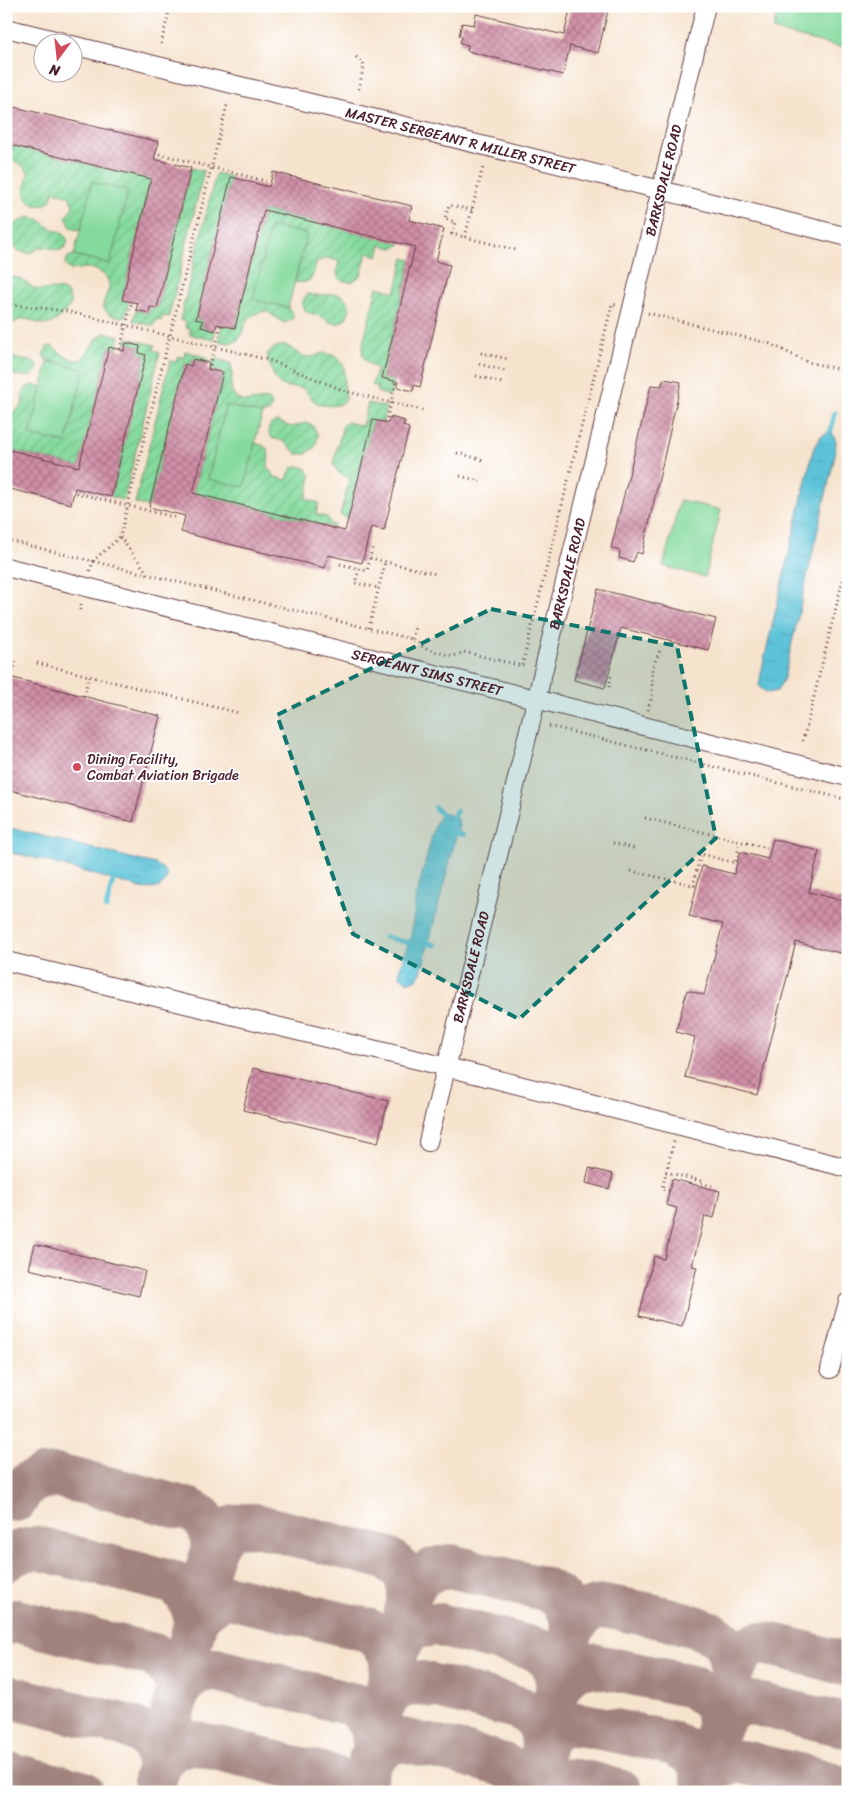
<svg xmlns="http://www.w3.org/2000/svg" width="854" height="1798" font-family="Sriracha,sans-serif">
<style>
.park{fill:#84da9d;stroke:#677c64}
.garden{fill:url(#garden-furrows);stroke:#677c64}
.water{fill:url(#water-ripples);stroke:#527182}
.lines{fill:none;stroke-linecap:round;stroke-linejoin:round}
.stream{stroke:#5bc3d8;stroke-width:5}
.taxiway{stroke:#a0817c;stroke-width:44}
.building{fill:url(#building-cross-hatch)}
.street-casing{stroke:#643c43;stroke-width:20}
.path{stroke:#643c43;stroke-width:3;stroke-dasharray:1 4;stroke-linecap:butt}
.street{stroke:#fff;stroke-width:18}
.marked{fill:#0f766e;fill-opacity:0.2;stroke:#0f766e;stroke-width:4;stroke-dasharray:10 6;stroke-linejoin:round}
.poi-dot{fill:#d1495b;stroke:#fff;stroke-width:2}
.labels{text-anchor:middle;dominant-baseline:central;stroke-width:4;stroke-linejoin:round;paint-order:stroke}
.street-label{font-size:14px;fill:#4a1f2b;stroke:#fff}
.poi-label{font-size:14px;fill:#4a1f2b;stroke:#fff;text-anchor:start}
</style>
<defs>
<pattern id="garden-furrows" width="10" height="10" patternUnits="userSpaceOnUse" patternTransform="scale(1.25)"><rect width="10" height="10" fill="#84da9d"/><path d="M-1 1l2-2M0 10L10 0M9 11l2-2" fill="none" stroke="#74bb87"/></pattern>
<pattern id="water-ripples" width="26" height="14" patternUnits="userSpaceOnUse" patternTransform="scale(1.25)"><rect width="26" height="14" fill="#5bc3d8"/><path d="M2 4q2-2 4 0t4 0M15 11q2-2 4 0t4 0" fill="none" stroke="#51a7ba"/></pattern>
<pattern id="building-cross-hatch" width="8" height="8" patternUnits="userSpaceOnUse" patternTransform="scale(1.25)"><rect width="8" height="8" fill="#d08fa7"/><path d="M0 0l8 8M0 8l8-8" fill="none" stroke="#ab7488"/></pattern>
</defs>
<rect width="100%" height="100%" fill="#fff"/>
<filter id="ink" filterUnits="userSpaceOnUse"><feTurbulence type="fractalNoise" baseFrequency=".02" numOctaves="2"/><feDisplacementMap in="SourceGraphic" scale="10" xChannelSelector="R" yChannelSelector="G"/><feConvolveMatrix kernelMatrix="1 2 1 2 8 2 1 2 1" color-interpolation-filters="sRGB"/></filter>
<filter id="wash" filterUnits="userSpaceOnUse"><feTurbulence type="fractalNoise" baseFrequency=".0096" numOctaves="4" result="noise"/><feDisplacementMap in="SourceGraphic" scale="20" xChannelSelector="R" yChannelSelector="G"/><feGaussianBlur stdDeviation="1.12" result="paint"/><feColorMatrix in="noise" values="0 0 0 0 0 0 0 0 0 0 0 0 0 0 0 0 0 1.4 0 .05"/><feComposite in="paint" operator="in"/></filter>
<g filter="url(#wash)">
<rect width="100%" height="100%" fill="#f6e3ce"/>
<g class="park">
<path d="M779,6H848V49L773,30Z"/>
<path d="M92,181L128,191L110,264L74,255Z"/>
<path d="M271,226L307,234L288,308L252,299Z"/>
<path d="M48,361L85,370L66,443L30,435Z"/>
<path d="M226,405L262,414L244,488L208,479Z"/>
<path d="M680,500L721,510L705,577L663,566Z"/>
</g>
<g class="garden">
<path d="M6,144L151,179L122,299L129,301L125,318L110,315L103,307C103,300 108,294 109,287C110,276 97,268 86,268C81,268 76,270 70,270L65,264L68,257L74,255L110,264L128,191L92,182L81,228L76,230L71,228L66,217L73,206L69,196L53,191C52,195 52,199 49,202C41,209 29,205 25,196C23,188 28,180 28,172L21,164L6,158Z"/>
<path d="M191,168L204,171L169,317L163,316L161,321L156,320L154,326L133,321L136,310L148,313L150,307L157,308Z"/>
<path d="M216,173L231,177L196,319L203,321L202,327L215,331L213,340L189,334L191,329L185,327L186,322L180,320Z"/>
<path d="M264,210L400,243L399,246L393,248L381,245L378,256L367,253L361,275L352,282C335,282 336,274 339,261L326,258L317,262C312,274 315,285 295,282L307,234L271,226L253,299L288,308L292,312L293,319L284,323L266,311C231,315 255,351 218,341L222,325L235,328Z"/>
<path d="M28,217L39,219L47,226L64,234L68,241L65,247L59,251C54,250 49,247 44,247C38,247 34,252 29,253C20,255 10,245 10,236C10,225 20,221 28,217Z"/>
<path d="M404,258L411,260L382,378L394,381L390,396L377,392L378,387L372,385L377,368C368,365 362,358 362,348L377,287L395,292Z"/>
<path d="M11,277C23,277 27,285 36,289C49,293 69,280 71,305C62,314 54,329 39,323C34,322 30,319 24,319C16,319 13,326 6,327V278Z"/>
<path d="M309,294C322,298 335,290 344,297C348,300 350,306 349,311C348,315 346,319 343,321C332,328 327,318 317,315C314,314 309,313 306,312L302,304L305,297Z"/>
<path d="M106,333L120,336L117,349L109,347L79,467L6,449V411L12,413L21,407L23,402L22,395L26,388L33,385L42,387L30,435L66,443L84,370L46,360L43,355L47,347L52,346C92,381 83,340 106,333Z"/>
<path d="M127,338L155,345L154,350L160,352L124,500L111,497L146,355L139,353L140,346L126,343Z"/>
<path d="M285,345C294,348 298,358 310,357C315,357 319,353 325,353C346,358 345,367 344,384C344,388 346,392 346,396C345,407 328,407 320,404C312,402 309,393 303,389C297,386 294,388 288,387C273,386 270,365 267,354L275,347Z"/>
<path d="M6,350C17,363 21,358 35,362L38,366C35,384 18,373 6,374Z"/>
<path d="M185,351L208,358L207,362L193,359L191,366L185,364L149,507L135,503L170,361L176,362L178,356L184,358Z"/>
<path d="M214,358L230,363C237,375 223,394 242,401C251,404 278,391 270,411L262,414L226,405L208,479L244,487L255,443C273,447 268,454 268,468L275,477L287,480C290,468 294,462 307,469L311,477L306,499L319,503L316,514L327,517L331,524L334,525L333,528L193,493L223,373L211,370Z"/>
<path d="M368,403L386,407L383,422L373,420L348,518L340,515L350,478L339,473L333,464L343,425L348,422L362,426Z"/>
<path d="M277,421L291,427L305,423L312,425L318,435L315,447L306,454H297C288,446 285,439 273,439C268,434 267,429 271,424Z"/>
</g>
<g class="water">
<path d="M831,430L836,441L835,455L784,678L777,691L768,693L759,687L761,673L813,450L820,437Z"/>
<path d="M444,813L458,819L459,826L421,973L416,980L407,982L399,976L400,968L411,935L416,897L435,825L440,815Z"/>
<path d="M6,827L155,864L162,868L167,874L165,882L158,888L145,889L31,857L6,852Z"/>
</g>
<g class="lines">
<g class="stream">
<path d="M831,430L835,413"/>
<path d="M435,808L442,814"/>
<path d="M454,816L456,811"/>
<path d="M457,833L463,835"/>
<path d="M106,908L113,880"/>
<path d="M385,937L409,943"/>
<path d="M428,943L435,945"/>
</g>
<g class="taxiway">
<path d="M16,1500L22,1489L29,1483L43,1477L57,1476L124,1492L190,1510L202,1517L210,1528L213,1549"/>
<path d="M6,1560C16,1551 25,1550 37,1548L175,1583C188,1594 192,1604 196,1620L159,1767"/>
<path d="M196,1620C201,1597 208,1548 225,1532C233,1525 244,1525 255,1525L386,1558C403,1569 406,1574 410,1594"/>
<path d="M196,1620C205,1607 213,1600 229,1597L368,1630C402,1652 391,1675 382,1707"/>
<path d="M6,1623L17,1621L154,1655C170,1666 173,1673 178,1690C189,1677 198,1670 216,1670L355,1705L372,1726L374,1743"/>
<path d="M572,1630C584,1613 588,1606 610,1607C634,1612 709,1624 723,1642C730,1651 730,1660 732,1671L702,1792"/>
<path d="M398,1648L410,1594L419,1577L435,1569L450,1566L545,1589L560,1598L570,1612L572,1630L532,1792"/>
<path d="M394,1661L398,1648L407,1633L417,1627L435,1624L536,1649C555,1663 555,1666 558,1689"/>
<path d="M732,1671C738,1661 744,1646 758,1644C773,1642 829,1660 848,1665"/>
<path d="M558,1689C568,1672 572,1668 592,1665L692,1686L708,1698L715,1707L719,1726"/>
<path d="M6,1696L131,1727C151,1737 155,1745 159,1767"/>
<path d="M379,1719C385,1695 396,1683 422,1683L520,1708L536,1720L542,1732L543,1746"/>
<path d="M719,1726C730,1710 732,1705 753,1703L848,1726"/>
<path d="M543,1746L548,1735L561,1725L579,1724L631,1734L674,1744L689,1752L700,1763L704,1783"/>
<path d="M6,1773L82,1792"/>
<path d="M365,1778L369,1762L376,1753L387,1744L403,1740L457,1752L504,1765L520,1777L527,1792"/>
<path d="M155,1779C161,1756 170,1746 194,1743L330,1776L344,1784L349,1792"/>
<path d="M704,1783C713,1771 723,1761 740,1762C747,1762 755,1765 762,1767C783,1772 830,1779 845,1792"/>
<path d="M537,1792C559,1771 595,1784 621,1792"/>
</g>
</g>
<g id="blocks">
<g class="building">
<path d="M571,6H609L598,53L570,46L563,75L467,51L468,45L460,43L462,37L459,36L462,23L474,25L476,14L564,35Z"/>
<path d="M6,105L159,142L154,159L191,168L157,308L150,307L149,313L136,310L138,303L122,300L151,179L6,144Z"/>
<path d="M273,172L412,206L409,220L444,229L436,261L450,265L420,387L414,385L413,391L397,387L398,382L382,378L415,247L264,210L235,328L217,324L215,331L201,327L203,321L196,319L231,177L269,187Z"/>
<path d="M126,343L140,346L139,353L146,355L111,497L75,488L71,504L6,488V449L79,467L109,347L124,351Z"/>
<path d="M193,359L209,363L208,369L223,373L193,493L345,531L373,420L388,423L390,417L405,421L403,426L409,428L384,530L371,527L362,563L328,555L325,568L181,532L185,516L149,507L185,364L191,366Z"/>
<path d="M664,379L681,382L642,554L637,552L633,562L619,558L620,551L611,548L651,385L661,386Z"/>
<path d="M598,589L716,619L708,650L621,628L605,688L574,680Z"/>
<path d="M6,676L160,716L133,822L6,789Z"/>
<path d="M773,839L819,851L809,892L848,902V955L796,942L757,1095L685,1077L695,1037L676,1032L687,990L704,995L723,924L689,916L702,866L734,874L740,852L768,859Z"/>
<path d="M253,1068L388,1101L378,1143L243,1110Z"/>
<path d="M589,1168L613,1174L609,1189L586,1183Z"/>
<path d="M672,1179L720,1191L714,1218L705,1216L692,1266L697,1267L682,1326L639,1316L654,1256L664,1259L677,1208L666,1205Z"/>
<path d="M35,1244L145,1271L139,1296L29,1269Z"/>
</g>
</g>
</g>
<g filter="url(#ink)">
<use href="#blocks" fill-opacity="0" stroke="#643c43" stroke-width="1"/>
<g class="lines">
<defs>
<g id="street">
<path d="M6,28L63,42"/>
<path id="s1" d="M72,45L393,123L848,237"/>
<path id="s2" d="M6,567L848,777"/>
<path d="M6,961L447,1067L848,1168"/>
<path id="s3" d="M428,1142L706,6"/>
<path d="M830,1369L848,1302"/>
</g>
</defs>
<use href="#street" class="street-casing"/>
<g class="path">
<path d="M161,44L169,11"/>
<path d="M356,57L364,65L358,92"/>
<path d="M159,154L266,181"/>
<path d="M472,210L449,205L445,219L455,222L452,234L516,250"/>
<path d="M465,237L483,167"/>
<path d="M6,304L66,311L269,360L345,391L425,411"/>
<path d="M648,313L771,344L807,362L848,371"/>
<path d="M120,349L132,302"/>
<path d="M481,353L508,359"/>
<path d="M479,364L505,371"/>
<path d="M209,370L221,324"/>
<path d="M476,376L502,383"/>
<path d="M386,423L396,381"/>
<path d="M457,453L484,460"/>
<path d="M460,476L480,481"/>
<path d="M76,493L174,517"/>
<path d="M120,537L148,574"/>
<path d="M6,540L412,639L428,650L454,656L464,652L522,666L612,304L617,305"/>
<path d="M370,558L436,574"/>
<path d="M340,564L367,571L373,545"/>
<path d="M359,569L355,583L379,588"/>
<path d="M90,571L93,561L120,537L227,105"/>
<path d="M80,610L82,601"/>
<path d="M369,628L385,562"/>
<path d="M412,639L415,627"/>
<path d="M6,655L8,656"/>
<path d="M37,663L239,713"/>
<path d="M12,677L16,661"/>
<path d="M609,687L611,676"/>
<path d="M84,696L89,676"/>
<path d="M648,710L652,696V669L661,648"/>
<path d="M549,726L848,800"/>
<path d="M803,741L848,559"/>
<path d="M645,818L767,848"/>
<path d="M613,843L637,849"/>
<path d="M631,871L697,886"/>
<path d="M693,886L701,854L735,863L740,842"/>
<path d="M666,1172L701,1181L700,1183L712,1186"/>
<path d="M669,1191L662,1189L674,1141"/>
</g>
<use href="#street" class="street"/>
</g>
</g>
<path class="marked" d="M491,609L677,646L716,838L519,1019L353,934L277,715Z"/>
<circle class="poi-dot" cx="77" cy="767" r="5"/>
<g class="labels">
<g class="street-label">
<text stroke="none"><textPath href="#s1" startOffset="400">MASTER SERGEANT R MILLER STREET</textPath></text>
<text stroke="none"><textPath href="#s3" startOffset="990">BARKSDALE ROAD</textPath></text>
<text stroke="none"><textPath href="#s3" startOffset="585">BARKSDALE ROAD</textPath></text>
<text stroke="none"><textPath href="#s2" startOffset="434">SERGEANT SIMS STREET</textPath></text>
<text stroke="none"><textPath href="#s3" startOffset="180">BARKSDALE ROAD</textPath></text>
</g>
<g class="poi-label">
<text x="87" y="759">Dining Facility,<tspan x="87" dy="16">Combat Aviation Brigade</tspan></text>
</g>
</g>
<rect width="854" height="1798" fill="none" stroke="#fff" stroke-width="25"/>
<g transform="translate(58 58) rotate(195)"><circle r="24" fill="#ffffff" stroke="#b7a5aa"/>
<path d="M0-4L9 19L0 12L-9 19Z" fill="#d1495b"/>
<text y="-8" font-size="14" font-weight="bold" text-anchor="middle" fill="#4a1f2b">N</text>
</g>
</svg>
